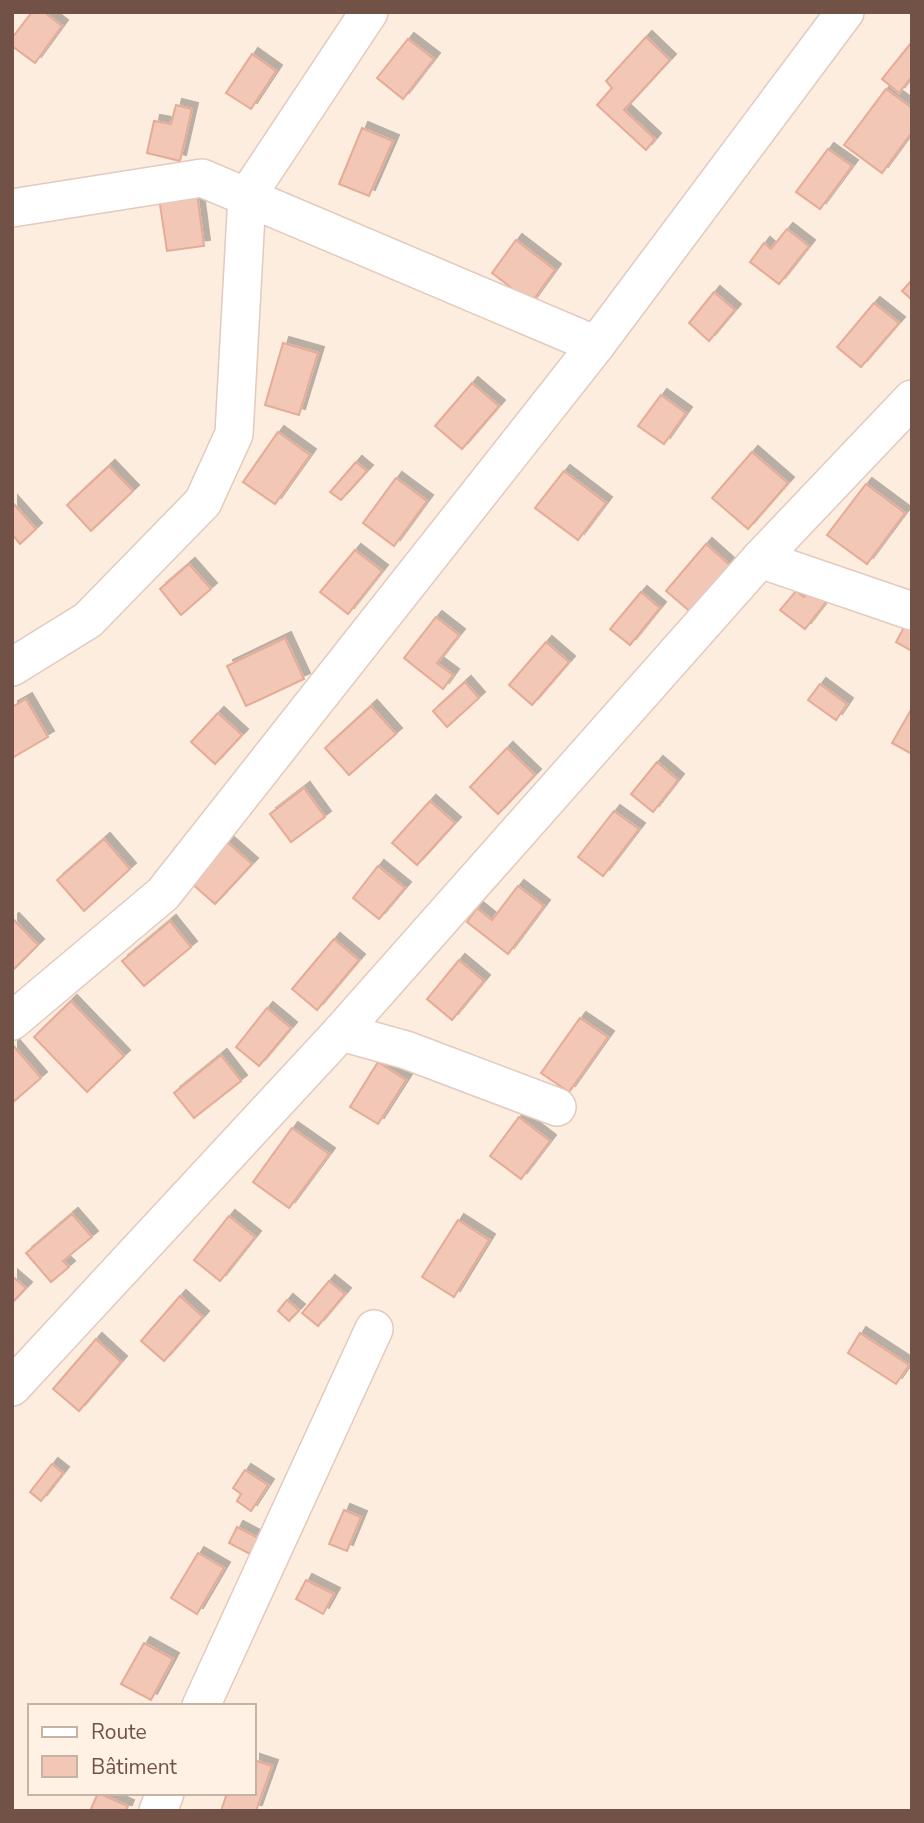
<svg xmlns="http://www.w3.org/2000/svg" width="924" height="1823" font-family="'Nunito Sans',sans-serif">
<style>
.building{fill:#f2c7b6;stroke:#e5ab97;stroke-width:2;filter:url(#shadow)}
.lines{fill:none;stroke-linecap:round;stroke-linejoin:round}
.minor-casing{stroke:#e2cabe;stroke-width:40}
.minor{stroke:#fff;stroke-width:37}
</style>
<defs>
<filter id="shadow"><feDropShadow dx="6" dy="-6" stdDeviation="0" flood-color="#0004"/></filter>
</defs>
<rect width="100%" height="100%" fill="#fceddf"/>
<g class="building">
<path d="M32,12H44L62,26L35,63L12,46V38Z"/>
<path d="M646,37L670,60L624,110L655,139L646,150L597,105L612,88L606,81Z"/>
<path d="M408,39L434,59L403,99L377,78Z"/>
<path d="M911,43L912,76L899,93L882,79Z"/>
<path d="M252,54L276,71L251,109L226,93Z"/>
<path d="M886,89L912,108V132L882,173L844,145Z"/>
<path d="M176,105L192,109L180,161L147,153L154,121L171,124Z"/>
<path d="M362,128L393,141L369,196L339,184Z"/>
<path d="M828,149L852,166L820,209L796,192Z"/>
<path d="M197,193L204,246L167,251L159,198Z"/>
<path d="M787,229L809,246L779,284L750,262L764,243L771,249Z"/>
<path d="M516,240L555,270L531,303L492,273Z"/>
<path d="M912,280V300L902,291Z"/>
<path d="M714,292L735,310L709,341L689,323Z"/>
<path d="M874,303L899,323L861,367L837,347Z"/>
<path d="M283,343L318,353L299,415L265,405Z"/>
<path d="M472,383L499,406L462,449L435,426Z"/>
<path d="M661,395L686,413L664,444L638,426Z"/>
<path d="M278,432L310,455L275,504L243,482Z"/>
<path d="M752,452L788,483L748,529L712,498Z"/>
<path d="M356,462L367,471L341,500L330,492Z"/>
<path d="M109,466L133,491L91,531L67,505Z"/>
<path d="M564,471L606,503L578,540L535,508Z"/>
<path d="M396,478L427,501L394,546L363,523Z"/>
<path d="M866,484L905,513L867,564L827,535Z"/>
<path d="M12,502L36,529L20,544L12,534Z"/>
<path d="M706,544L732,567L693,614L666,591Z"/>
<path d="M355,550L382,571L348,614L320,592Z"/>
<path d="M189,564L211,589L181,615L160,589Z"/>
<path d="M813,586L829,598L805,629L780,610L796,591L804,597Z"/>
<path d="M641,592L660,608L630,645L610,629Z"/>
<path d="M436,617L459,635L437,663L453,675L443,689L404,658Z"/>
<path d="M908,620L912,622V651L896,642Z"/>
<path d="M285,638L304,679L246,706L227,666Z"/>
<path d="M546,642L569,662L532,705L509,685Z"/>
<path d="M465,682L479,698L447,727L433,711Z"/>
<path d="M820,684L847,704L836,720L808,700Z"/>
<path d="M26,699L48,737L12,758V707Z"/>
<path d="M371,706L396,734L349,775L325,748Z"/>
<path d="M912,708V754L892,743Z"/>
<path d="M218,713L242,735L215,764L191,742Z"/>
<path d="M507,748L535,775L498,814L470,787Z"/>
<path d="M657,762L678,780L653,812L631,794Z"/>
<path d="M304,788L325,817L291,842L270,814Z"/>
<path d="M430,801L455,823L417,865L392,843Z"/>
<path d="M614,811L639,829L603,876L578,857Z"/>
<path d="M104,839L130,869L84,911L57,880Z"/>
<path d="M227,842L252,864L215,904L190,882Z"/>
<path d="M378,866L405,888L379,919L353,898Z"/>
<path d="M518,886L544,906L508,954L467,922L477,908L492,920Z"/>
<path d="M13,919L38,945L12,971V920Z"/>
<path d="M170,921L191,947L144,986L122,961Z"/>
<path d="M334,939L359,960L317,1010L292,989Z"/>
<path d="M459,960L484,981L452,1020L427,999Z"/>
<path d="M71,1001L124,1056L87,1092L34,1037Z"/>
<path d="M267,1008L291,1028L259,1066L236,1047Z"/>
<path d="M580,1018L608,1037L569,1092L541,1073Z"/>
<path d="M12,1044L41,1078L12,1103Z"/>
<path d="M221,1055L241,1081L194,1118L174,1093Z"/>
<path d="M378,1062L406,1080L378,1124L350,1107Z"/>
<path d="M519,1117L550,1141L521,1179L490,1156Z"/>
<path d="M292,1128L329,1154L289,1208L253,1182Z"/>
<path d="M72,1214L92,1237L63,1261L69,1267L51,1282L26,1253Z"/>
<path d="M229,1216L255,1237L220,1281L194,1260Z"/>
<path d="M458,1220L489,1240L454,1297L422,1277Z"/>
<path d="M12,1276L26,1288L12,1303Z"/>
<path d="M329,1281L345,1294L318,1326L302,1313Z"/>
<path d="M180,1296L203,1317L164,1361L141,1341Z"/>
<path d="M287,1300L299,1310L289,1321L278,1311Z"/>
<path d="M860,1333L909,1365L896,1384L848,1353Z"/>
<path d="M96,1339L121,1362L79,1411L53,1389Z"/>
<path d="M52,1464L63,1473L41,1501L30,1492Z"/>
<path d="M245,1470L268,1485L251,1511L237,1501L241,1494L233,1488Z"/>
<path d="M344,1510L361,1517L347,1551L329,1544Z"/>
<path d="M237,1527L258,1538L250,1554L229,1543Z"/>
<path d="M198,1553L224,1568L197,1614L171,1598Z"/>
<path d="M306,1580L334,1594L323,1614L296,1599Z"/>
<path d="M144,1643L173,1659L151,1700L121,1684Z"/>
<path d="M254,1760L272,1766L256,1811H221L227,1793H254Z"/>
<path d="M98,1793L128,1806L126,1811H90Z"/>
</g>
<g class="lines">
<defs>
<g id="minor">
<path d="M12,208L202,178L596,345"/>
<path d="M760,559L912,611"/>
<path d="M12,667L88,620L203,502L234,434L247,196L369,12"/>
<path d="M12,1021L163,894L596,345L845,12"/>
<path d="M341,1032L406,1050L557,1107"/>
<path d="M12,1387L341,1032L760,559L912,399"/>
<path d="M201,1706L374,1329"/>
<path d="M158,1811L165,1793"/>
</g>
</defs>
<use href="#minor" class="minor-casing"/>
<use href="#minor" class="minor"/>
</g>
<rect width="924" height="1823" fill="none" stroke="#725147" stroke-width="28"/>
<rect x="28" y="1704" width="228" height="91" fill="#fff2e5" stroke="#c7b2a6" stroke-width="2"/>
<rect x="42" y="1727" width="35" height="10" fill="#ffffff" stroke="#c7b2a6" stroke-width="2"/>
<text x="91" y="1739" font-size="21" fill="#725147">Route</text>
<rect x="42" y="1756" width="35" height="21" fill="#f2c7b6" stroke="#c7b2a6" stroke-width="2"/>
<text x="91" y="1774" font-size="21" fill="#725147">Bâtiment</text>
</svg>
